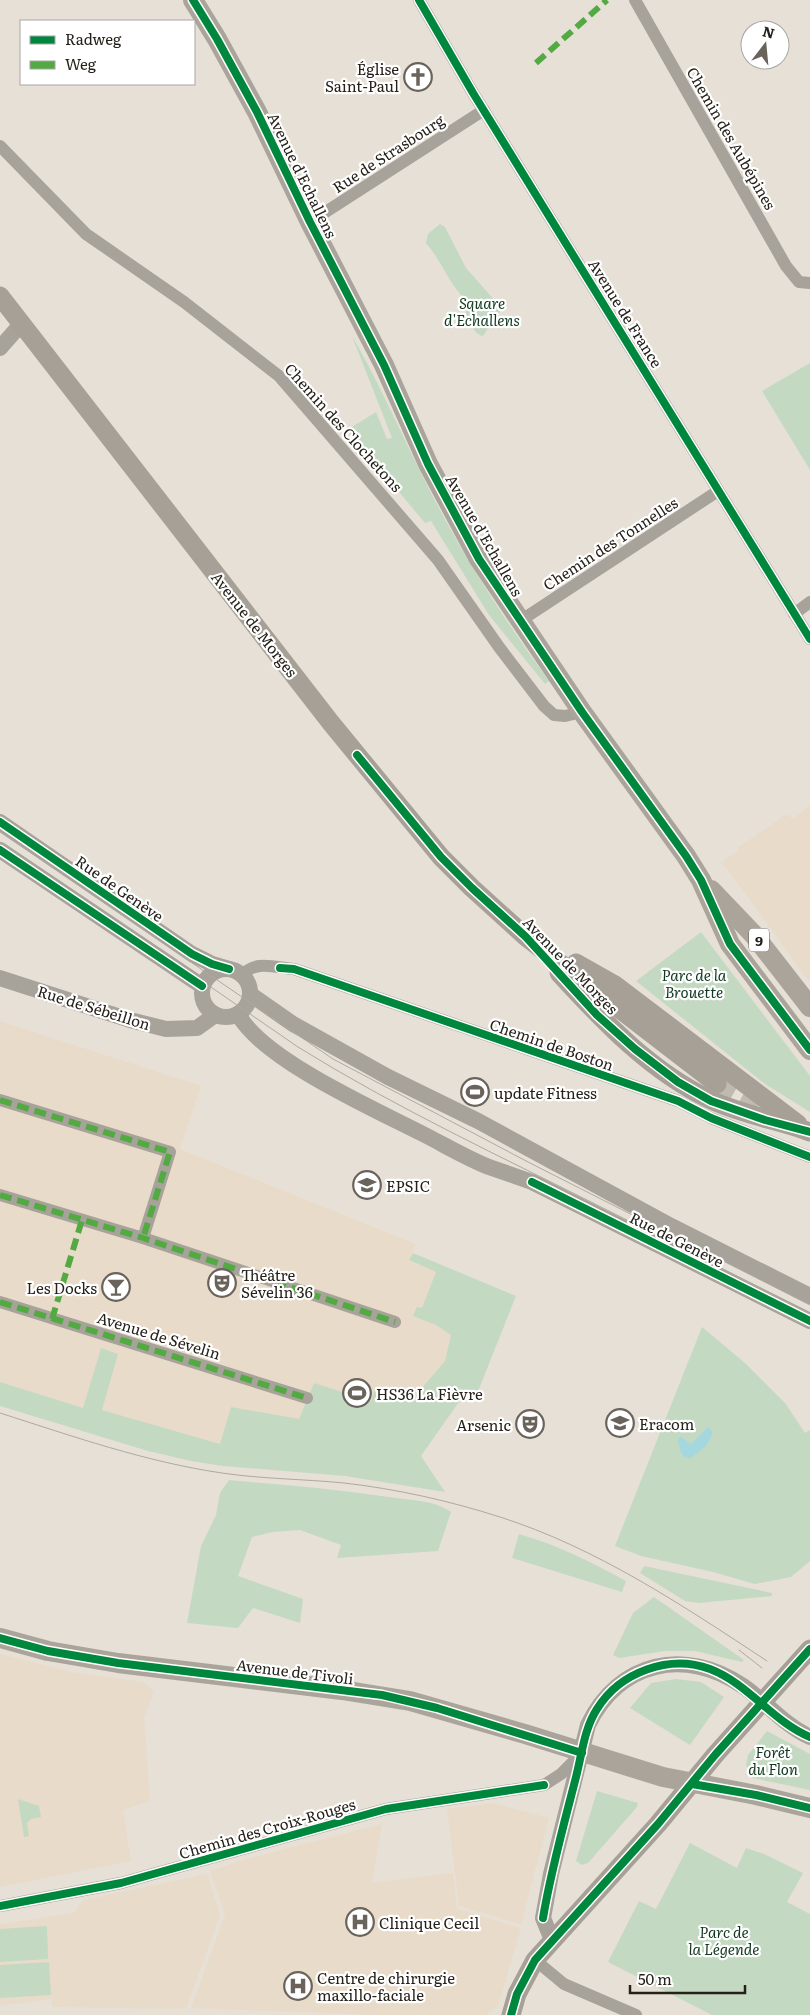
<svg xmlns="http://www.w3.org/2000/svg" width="810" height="2015" font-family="Literata,serif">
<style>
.built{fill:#e9dbc9}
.green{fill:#c4d9c2}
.water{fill:#a5d8de}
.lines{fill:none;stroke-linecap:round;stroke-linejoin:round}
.secondary-tunnel{stroke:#c0bab0;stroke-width:19;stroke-dasharray:19 9;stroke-linecap:butt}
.minor{stroke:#a7a29a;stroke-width:12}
.tertiary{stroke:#a7a29a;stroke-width:16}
.secondary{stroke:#a7a097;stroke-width:19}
.primary{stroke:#aba49a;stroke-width:20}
.tram{stroke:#aea9a0;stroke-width:1}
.quiet{stroke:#53aa42;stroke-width:6;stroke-dasharray:12 6;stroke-linecap:butt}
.cycleway-casing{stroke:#fff;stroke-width:11}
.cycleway{stroke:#00873e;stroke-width:8}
.labels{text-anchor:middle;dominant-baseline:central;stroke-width:4.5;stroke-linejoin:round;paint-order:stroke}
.shield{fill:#fff;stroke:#66635e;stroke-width:1}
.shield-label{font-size:14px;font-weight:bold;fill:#252019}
.poi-label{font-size:15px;fill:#252019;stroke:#fff;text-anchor:start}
.street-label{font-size:15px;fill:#252019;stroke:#fff}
.park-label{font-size:15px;font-style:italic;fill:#113920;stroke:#fff}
</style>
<rect width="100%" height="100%" fill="#e7e0d6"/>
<g class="built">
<path d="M810,805V983L728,870L720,863L738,851L737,848L787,814L793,819Z"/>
<path d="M0,1021L201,1086L180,1149L416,1244L409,1260L436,1272L422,1309L413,1315L436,1325L451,1335L445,1361L409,1403L220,1445L102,1410L101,1349L83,1408L0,1382Z"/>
<path d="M0,1654L72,1672L144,1682L154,1692L144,1717L150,1801L123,1810L131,1861L0,1887Z"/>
<path d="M492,1803L549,1818L521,1924L459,1906L447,1809Z"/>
<path d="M382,1824L372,1883L453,1873L457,1909L521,1928L498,2006L485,2015H378L191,2008L225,1915L210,1871L246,1859Z"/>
<path d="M207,1874L220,1915L186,2009L52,2007V1999L0,2006V1924L74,1913L83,1900Z"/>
</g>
<g class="green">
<path d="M440,224L445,227L466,268L496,302L500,311L483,336C471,334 463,310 465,299C448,283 442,261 426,243L428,234Z"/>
<path d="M352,336C380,384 401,434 426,483C461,553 503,618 549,681L545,684L489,615L431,521L425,523L347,430L376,412L387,439L392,438Z"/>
<path d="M810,363V470L762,391Z"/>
<path d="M701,932L810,1076V1112L765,1084L636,981Z"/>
<path d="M413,1253L516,1296L475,1399H461L421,1456L445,1492L345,1476L223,1466L191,1461L148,1451L0,1406V1382L83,1408L101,1348L118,1354L102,1410L220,1444L231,1407L299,1419L314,1383L371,1401L376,1386L409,1403L445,1361L451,1335L436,1325L413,1316L417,1307L422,1308L436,1272L409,1260Z"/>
<path d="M702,1327L745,1363L785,1403L805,1433L810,1430V1561L791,1577L755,1584L713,1572L641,1556L615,1546Z"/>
<path d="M229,1480C283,1485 336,1489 389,1497C409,1500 435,1500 451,1512L438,1551L337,1558L341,1545L300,1530L273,1532L252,1537L238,1576L303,1599L300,1623L253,1608L238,1628L187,1623L201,1546L216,1515L220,1493Z"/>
<path d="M519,1534C558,1545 591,1562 626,1581L622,1592L512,1558Z"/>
<path d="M644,1566L772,1593V1596L699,1603L685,1601L640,1573Z"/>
<path d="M654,1597L744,1660L742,1662L695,1651H665L619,1658L613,1655L633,1613Z"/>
<path d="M676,1679L701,1682L724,1697L690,1745L630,1708L651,1683Z"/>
<path d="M767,1731L810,1754V1790L753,1778L746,1765L748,1755Z"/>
<path d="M597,1791L638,1803L637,1807L588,1863L582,1865L576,1861Z"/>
<path d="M18,1799L39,1806L41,1817L31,1819L27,1823L29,1836L24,1837Z"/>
<path d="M690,1843L737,1868L746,1848L764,1854L803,1873L787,1902L810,1914V2015H712L608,1962L639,1901L656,1909Z"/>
<path d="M47,1926L48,1959L0,1962V1929Z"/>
<path d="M49,1962L51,1995L0,1998V1965Z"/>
</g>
<path class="water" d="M708,1427L713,1433L706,1446L691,1458H686L681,1453L678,1440L680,1436L691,1444Z"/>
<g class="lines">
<path class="secondary-tunnel" d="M717,1084L778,1119"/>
<g class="minor">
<path d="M419,0L473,93L810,639"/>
<path d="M635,0L786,266L799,282L810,283"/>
<path d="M0,146L86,234L184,302L279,376L438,560L499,647L544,706L554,715L565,716L582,712"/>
<path d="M310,222L484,110"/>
<path d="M794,614L810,602"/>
<path d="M520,621L718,491"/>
<path d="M243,976C253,959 277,968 294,969L678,1101L711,1118L810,1157"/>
<path d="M0,1100L170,1152L143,1238"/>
<path d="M0,1195L143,1238L395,1322"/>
<path d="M0,1302L307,1398"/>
<path d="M0,1906L121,1883L386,1809L544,1785L561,1774L582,1753"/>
<path d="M535,1960L564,1984L636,2015"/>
</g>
<g class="tertiary">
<path d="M0,348L22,323"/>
<path d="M0,822L192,954L212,964L229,969"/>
<path d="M0,850L202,986"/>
<circle cx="226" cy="993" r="24"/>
<path d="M0,978L130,1020L166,1029L197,1028L215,1015"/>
<path d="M250,994L293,1024L388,1077L478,1121L671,1226L810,1296"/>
<path d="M238,1014C262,1059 374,1109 421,1133C443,1144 466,1158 489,1167C503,1172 518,1177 532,1182L810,1321"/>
<path d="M552,1940L543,1918L551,1874L588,1725C619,1661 685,1647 743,1686C766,1702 784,1725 810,1737"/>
</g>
<g class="secondary">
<path d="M0,296L331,723L441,857L472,888L526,937L717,1084"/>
<path d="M576,963L615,985L798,1124"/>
<path d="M559,973C603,1021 651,1072 711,1100C743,1115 778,1120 810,1132"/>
<path d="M511,2015L517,1994L535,1960L658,1824L715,1755L810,1649"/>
</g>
<g class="primary">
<path d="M193,0L217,39L257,112L310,222L384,365L428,464L479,559L582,712L686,856L701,880L730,944L810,1050"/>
<path d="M711,890L754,935L810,1007"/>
<path d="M0,1638L48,1651L118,1663L342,1690L410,1701L525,1734L663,1777L756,1795L810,1808"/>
</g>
<g class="tram">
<path d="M0,832L333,1059L528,1162L810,1305"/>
<path d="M0,842L298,1047C396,1108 502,1157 605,1209C674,1243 742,1279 810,1314"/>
<path d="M0,1413C72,1436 146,1462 222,1473C262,1479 304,1479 344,1483C397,1489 450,1501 500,1517C597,1548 682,1605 767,1661"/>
<path d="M739,1650L762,1668"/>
</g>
<g class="quiet">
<path d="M536,63L607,0"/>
<path d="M0,1100L170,1152L143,1238"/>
<path d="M0,1195L143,1238L395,1322"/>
<path d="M0,1302L307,1398"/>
<path d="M52,1319L82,1220"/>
</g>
<defs>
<g id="cycleway">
<path d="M193,0L217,39L257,112L310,222L384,365L428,464L479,559L582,712L686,856L701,880L730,944L810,1050"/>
<path d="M419,0L473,93L810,639"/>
<path d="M357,755L441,857L472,888L526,937L597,1015L635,1049L678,1082L711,1101L765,1120L810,1132"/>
<path d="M0,822L192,954L212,964L229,969"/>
<path d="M0,850L202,986"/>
<path d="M280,968L294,969L678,1101L711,1118L810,1157"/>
<path d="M532,1182L810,1321"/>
<path d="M0,1638L48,1651L118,1663L382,1695L437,1708L582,1753"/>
<path d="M692,1784L756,1795L810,1808"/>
<path d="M0,1906L121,1883L386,1809L544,1785"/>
<path d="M543,1918C551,1870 564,1824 576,1777C582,1754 584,1729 597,1709C620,1672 669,1654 710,1669C749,1684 772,1721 810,1737"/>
<path d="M511,2015L517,1994L535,1960L658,1824L715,1755L810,1649"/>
</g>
</defs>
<use href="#cycleway" class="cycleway-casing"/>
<use href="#cycleway" class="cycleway"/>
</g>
<defs>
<symbol id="church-ring" viewBox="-11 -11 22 22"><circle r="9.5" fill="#fff" stroke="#69635b" stroke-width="1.5"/><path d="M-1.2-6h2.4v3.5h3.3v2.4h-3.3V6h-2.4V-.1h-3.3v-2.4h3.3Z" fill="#69635b"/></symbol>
<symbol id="stadium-ring" viewBox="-11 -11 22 22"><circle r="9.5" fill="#fff" stroke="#69635b" stroke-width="1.5"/><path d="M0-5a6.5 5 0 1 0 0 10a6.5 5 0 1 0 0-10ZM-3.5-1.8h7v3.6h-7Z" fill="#69635b"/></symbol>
<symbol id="university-ring" viewBox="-11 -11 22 22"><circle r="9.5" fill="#fff" stroke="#69635b" stroke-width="1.5"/><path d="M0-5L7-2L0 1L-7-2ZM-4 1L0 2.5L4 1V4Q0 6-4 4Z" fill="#69635b"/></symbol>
<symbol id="theatre-ring" viewBox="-11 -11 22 22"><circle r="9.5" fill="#fff" stroke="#69635b" stroke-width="1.5"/><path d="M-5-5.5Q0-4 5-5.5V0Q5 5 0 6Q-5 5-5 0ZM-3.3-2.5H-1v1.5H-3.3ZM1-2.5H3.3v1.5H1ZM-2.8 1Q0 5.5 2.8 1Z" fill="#69635b"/></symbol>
<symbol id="bar-ring" viewBox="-11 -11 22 22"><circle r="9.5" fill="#fff" stroke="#69635b" stroke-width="1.5"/><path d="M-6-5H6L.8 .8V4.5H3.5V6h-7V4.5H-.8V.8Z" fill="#69635b"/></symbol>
<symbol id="hospital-ring" viewBox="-11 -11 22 22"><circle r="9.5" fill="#fff" stroke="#69635b" stroke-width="1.5"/><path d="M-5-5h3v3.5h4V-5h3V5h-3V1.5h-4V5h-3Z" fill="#69635b"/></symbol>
</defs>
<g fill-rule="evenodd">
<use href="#church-ring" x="402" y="61" width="32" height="32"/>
<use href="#stadium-ring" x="459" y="1076" width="32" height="32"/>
<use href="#university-ring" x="351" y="1169" width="32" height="32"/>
<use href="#theatre-ring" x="206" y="1267" width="32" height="32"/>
<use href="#bar-ring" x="100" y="1271" width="32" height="32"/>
<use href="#stadium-ring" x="341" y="1377" width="32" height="32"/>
<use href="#university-ring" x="604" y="1407" width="32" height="32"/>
<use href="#theatre-ring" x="514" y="1408" width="32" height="32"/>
<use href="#hospital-ring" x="344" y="1906" width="32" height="32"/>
<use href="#hospital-ring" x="282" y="1970" width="32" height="32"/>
</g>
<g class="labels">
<rect class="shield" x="749" y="928.5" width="20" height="23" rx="4"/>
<g class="shield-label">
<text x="759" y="940">9</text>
</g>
<g class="poi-label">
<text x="399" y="68" text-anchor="end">Église<tspan x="399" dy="17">Saint-Paul</tspan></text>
<text x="494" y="1092">update Fitness</text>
<text x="386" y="1185">EPSIC</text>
<text x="241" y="1274">Théâtre<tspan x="241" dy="17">Sévelin 36</tspan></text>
<text x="97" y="1287" text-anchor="end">Les Docks</text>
<text x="376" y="1393">HS36 La Fièvre</text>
<text x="639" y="1423">Eracom</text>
<text x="511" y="1424" text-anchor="end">Arsenic</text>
<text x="379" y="1922">Clinique Cecil</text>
<text x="317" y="1977">Centre de chirurgie<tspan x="317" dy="17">maxillo-faciale</tspan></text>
</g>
<g class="street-label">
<text transform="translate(732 138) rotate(60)">Chemin des Aubépines</text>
<text transform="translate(388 153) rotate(-33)">Rue de Strasbourg</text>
<text transform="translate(303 175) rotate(64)">Avenue d'Echallens</text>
<text transform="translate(626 313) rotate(58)">Avenue de France</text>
<text transform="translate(344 427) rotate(48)">Chemin des Clochetons</text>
<text transform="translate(485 535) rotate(60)">Avenue d'Echallens</text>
<text transform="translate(610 543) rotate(-33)">Chemin des Tonnelles</text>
<text transform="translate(255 624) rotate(52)">Avenue de Morges</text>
<text transform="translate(120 888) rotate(35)">Rue de Genève</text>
<text transform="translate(571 965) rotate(46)">Avenue de Morges</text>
<text transform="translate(94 1007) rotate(17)">Rue de Sébeillon</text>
<text transform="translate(552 1044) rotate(19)">Chemin de Boston</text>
<text transform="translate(677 1239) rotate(27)">Rue de Genève</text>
<text transform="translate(159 1335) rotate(17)">Avenue de Sévelin</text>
<text transform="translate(295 1671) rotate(7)">Avenue de Tivoli</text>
<text transform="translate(267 1828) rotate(-16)">Chemin des Croix-Rouges</text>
</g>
<g class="park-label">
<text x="482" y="302">Square<tspan x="482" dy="17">d'Echallens</tspan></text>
<text x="694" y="974">Parc de la<tspan x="694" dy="17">Brouette</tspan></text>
<text x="773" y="1751">Forêt<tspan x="773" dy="17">du Flon</tspan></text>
<text x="724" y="1931">Parc de<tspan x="724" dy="17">la Légende</tspan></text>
</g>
</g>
<rect x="20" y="20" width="175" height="65" fill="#ffffff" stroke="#a8a6a3"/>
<rect x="30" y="36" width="25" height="8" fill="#00873e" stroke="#a8a6a3"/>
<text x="65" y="45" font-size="15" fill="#252019">Radweg</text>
<rect x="30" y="61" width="25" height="8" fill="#53aa42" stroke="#a8a6a3"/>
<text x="65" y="70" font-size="15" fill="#252019">Weg</text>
<g transform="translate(765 45) rotate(16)"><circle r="24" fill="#ffffff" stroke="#a8a6a3"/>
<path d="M0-4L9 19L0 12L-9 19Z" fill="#69635b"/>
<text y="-8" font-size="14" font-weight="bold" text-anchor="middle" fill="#252019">N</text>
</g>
<path d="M630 1985v8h115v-8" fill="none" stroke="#252019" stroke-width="2.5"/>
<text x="638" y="1985" font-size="15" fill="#252019" stroke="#ffffff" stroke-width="4" paint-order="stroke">50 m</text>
</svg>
